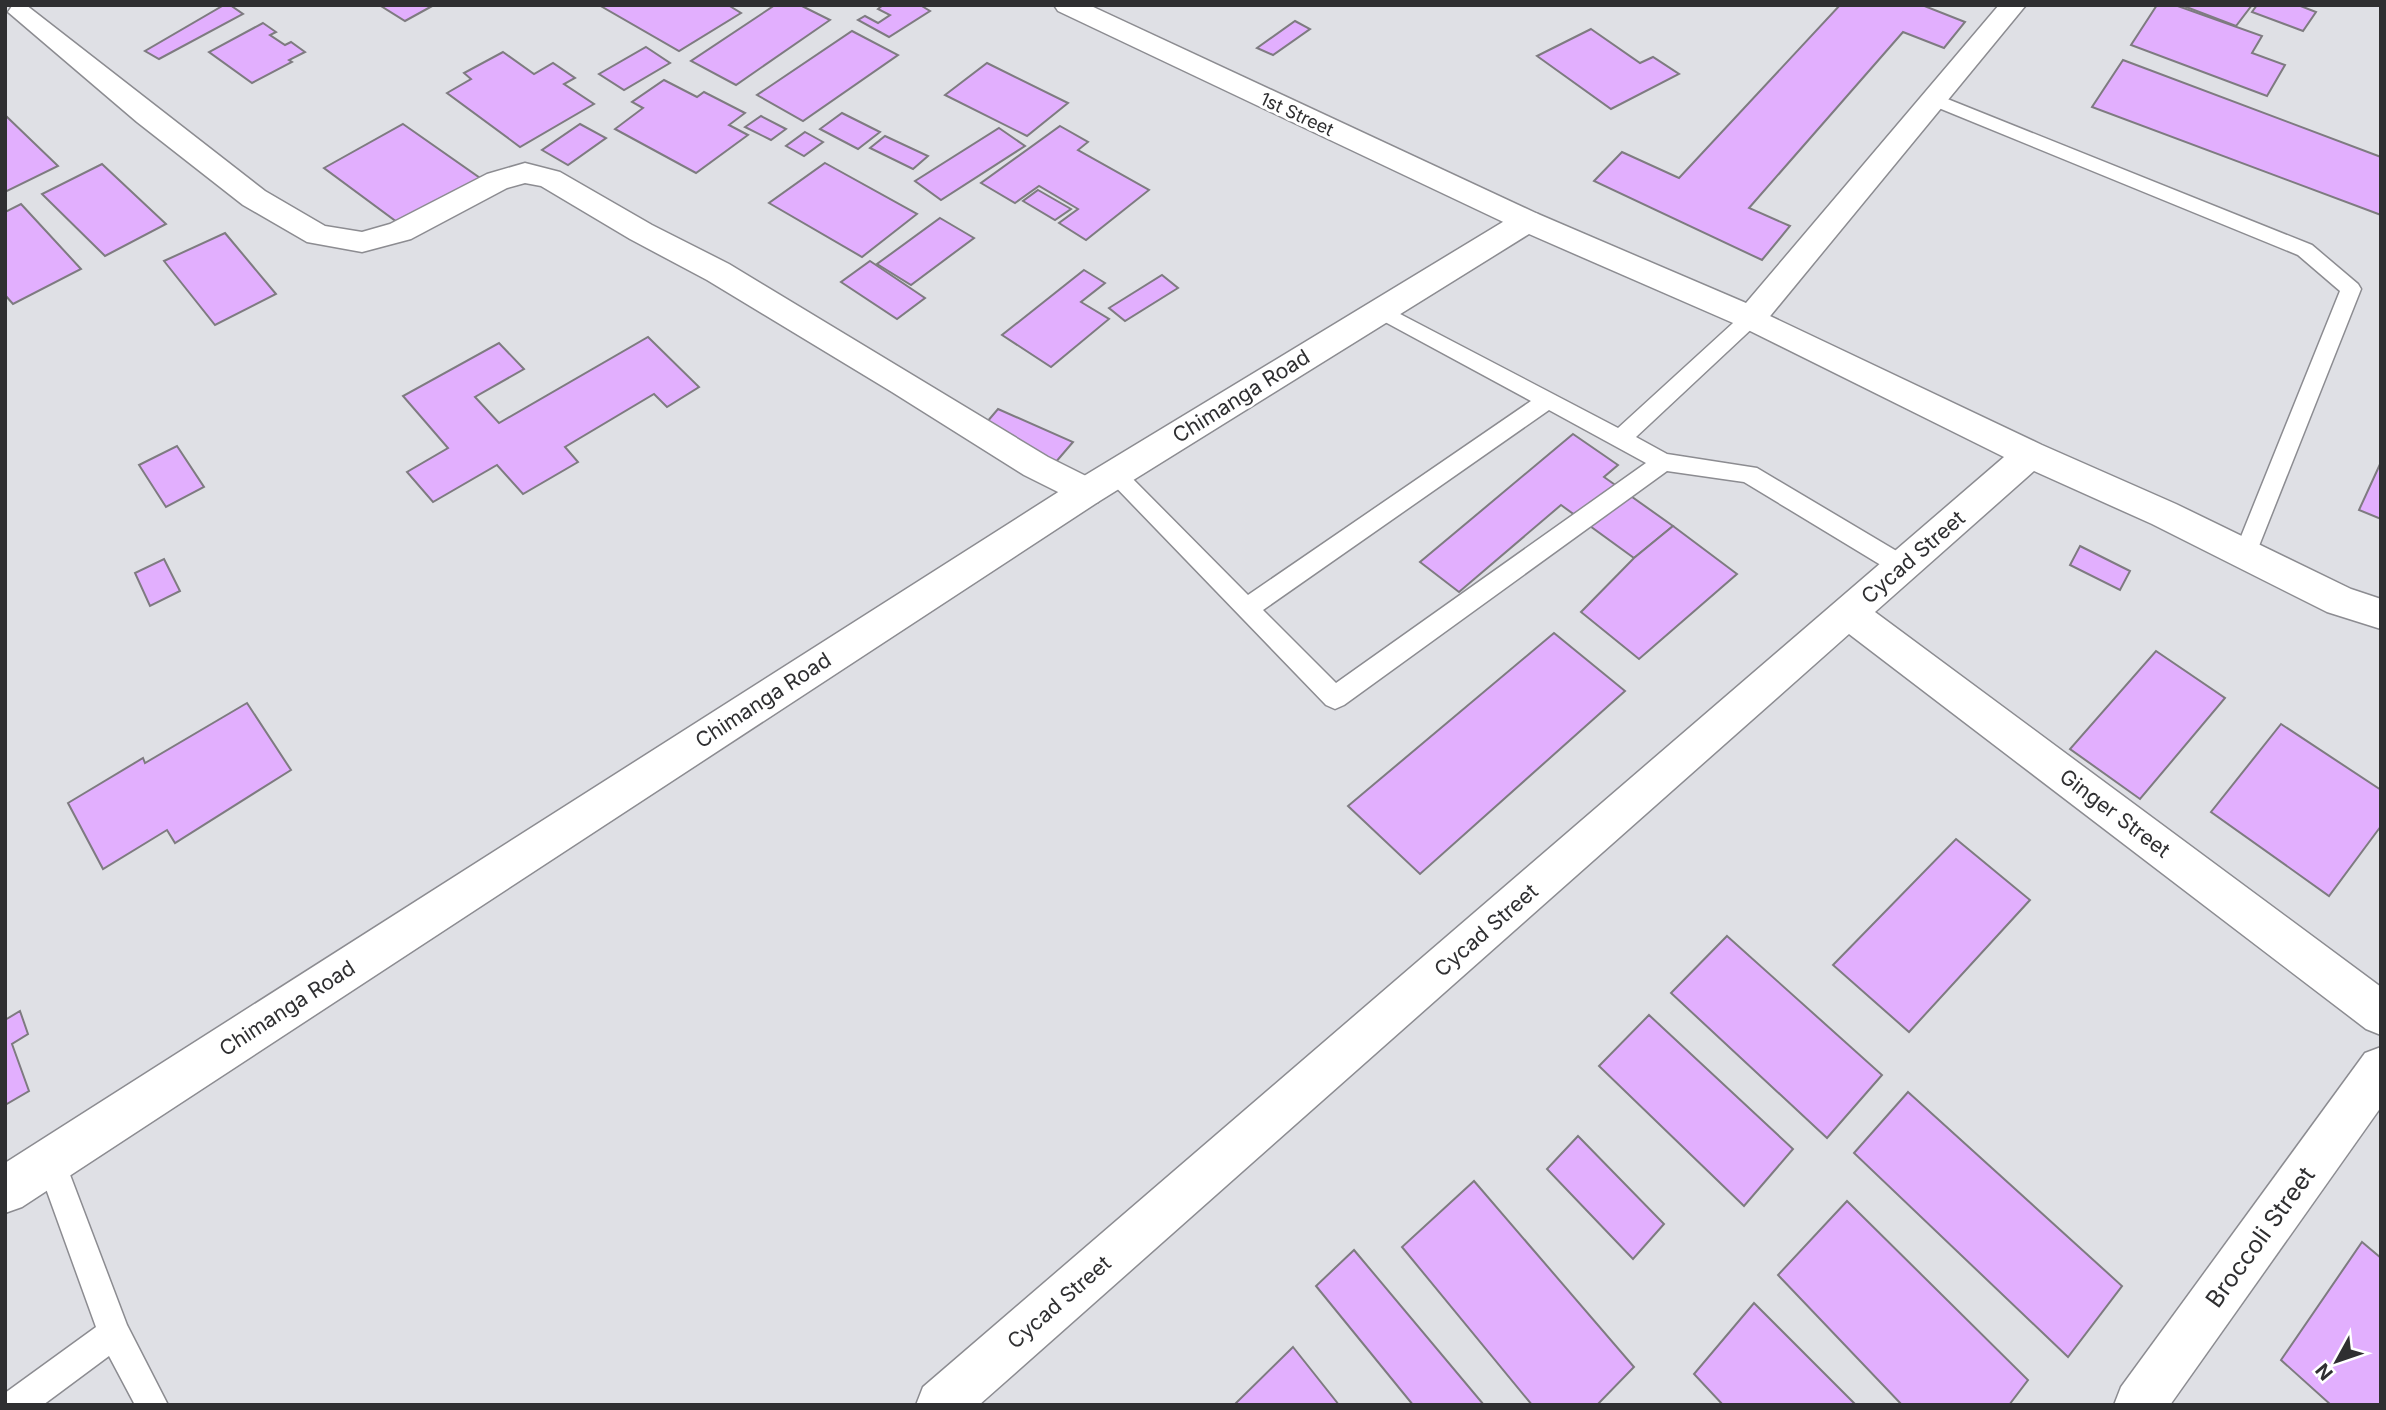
<svg xmlns="http://www.w3.org/2000/svg" width="2386" height="1410" font-family="Inter,sans-serif">
<style>
.building{fill:#e2affe;stroke:#7e7b80;stroke-width:2}
.lines{fill:none;stroke-linecap:round;stroke-linejoin:round}
.lane-casing{stroke:#8c8c91;stroke-width:3}
.street-casing{stroke:#8c8c91;stroke-width:3}
.secondary-casing{stroke:#8c8c91;stroke-width:3}
.lane{fill:#fff;fill-rule:evenodd}
.street{fill:#fff;fill-rule:evenodd}
.secondary{fill:#fff;fill-rule:evenodd}
.labels{text-anchor:middle;dominant-baseline:central;stroke-width:6;stroke-linejoin:round;paint-order:stroke}
.far-street-label{font-size:18px;fill:#2f2f31;stroke:#fff}
.street-label{font-size:21px;fill:#2f2f31;stroke:#fff}
.near-street-label{font-size:24px;fill:#2f2f31;stroke:#fff}
</style>
<rect width="100%" height="100%" fill="#dfe0e5"/>
<g class="building">
<path d="M224,5H230L243,14L159,59L145,51Z"/>
<path d="M382,5H434L405,21L381,6Z"/>
<path d="M599,5H728L741,13L679,51Z"/>
<path d="M775,5H800L830,20L736,85L691,61Z"/>
<path d="M883,5H920L930,11L889,37L858,20L865,16L878,23L890,15L878,9Z"/>
<path d="M1840,5H1922L1965,22L1944,48L1903,32L1749,208L1790,226L1762,260L1594,181L1622,152L1679,178Z"/>
<path d="M2157,5H2175L2262,36L2252,53L2285,65L2267,96L2131,45Z"/>
<path d="M2181,5H2252L2236,26Z"/>
<path d="M2257,5H2298L2316,12L2303,31L2252,12Z"/>
<path d="M1295,21L1310,29L1273,55L1257,48Z"/>
<path d="M263,23L276,32L270,35L285,45L291,42L305,52L289,60L292,62L252,83L209,52Z"/>
<path d="M1591,29L1640,63L1653,57L1679,74L1611,109L1537,56Z"/>
<path d="M852,31L898,55L803,121L757,95Z"/>
<path d="M646,47L670,63L624,90L599,74Z"/>
<path d="M503,52L534,74L553,63L575,78L564,84L594,104L520,147L447,93L471,79L464,73Z"/>
<path d="M2123,60L2381,157V215L2092,107Z"/>
<path d="M987,63L1068,103L1027,136L945,95Z"/>
<path d="M664,80L697,97L704,92L745,113L729,125L748,135L696,173L615,129L643,108L632,102Z"/>
<path d="M842,113L880,132L858,149L820,129Z"/>
<path d="M5,115L58,166L5,192Z"/>
<path d="M761,116L786,129L771,140L745,127Z"/>
<path d="M403,124L480,178L401,225L324,168Z"/>
<path d="M580,124L606,138L568,165L542,150Z"/>
<path d="M1060,126L1088,142L1078,150L1149,190L1086,240L1059,223L1078,209L1039,186L1015,203L981,183Z"/>
<path d="M999,128L1025,146L941,200L915,181Z"/>
<path d="M805,132L823,142L804,156L786,146Z"/>
<path d="M885,136L928,156L913,169L870,148Z"/>
<path d="M825,163L917,214L862,257L769,203Z"/>
<path d="M102,164L166,224L105,256L42,194Z"/>
<path d="M1038,190L1071,209L1055,220L1023,201Z"/>
<path d="M21,204L81,269L13,304L5,295V212Z"/>
<path d="M940,218L974,238L911,285L877,264Z"/>
<path d="M225,233L276,294L215,325L164,261Z"/>
<path d="M870,261L925,298L897,319L841,282Z"/>
<path d="M1084,270L1105,283L1081,302L1109,319L1051,367L1002,335Z"/>
<path d="M1162,275L1178,288L1125,321L1109,308Z"/>
<path d="M648,337L699,387L667,407L654,394L565,447L578,462L523,494L497,465L433,502L407,472L448,448L403,396L499,343L524,369L475,397L499,423Z"/>
<path d="M998,409L1073,442L1055,463L981,429Z"/>
<path d="M1573,434L1618,465L1604,477L1673,526L1634,558L1561,505L1459,592L1420,562Z"/>
<path d="M177,446L204,487L166,507L139,465Z"/>
<path d="M2381,462V519L2359,510Z"/>
<path d="M1673,526L1737,574L1639,659L1581,612L1634,558Z"/>
<path d="M2080,546L2130,571L2120,590L2070,565Z"/>
<path d="M164,559L180,591L150,606L135,573Z"/>
<path d="M1554,633L1625,691L1420,874L1348,806Z"/>
<path d="M2156,651L2225,698L2140,799L2070,749Z"/>
<path d="M247,703L291,770L175,843L167,830L103,869L68,803L143,758L145,763Z"/>
<path d="M2281,724L2381,790V826L2329,896L2211,812Z"/>
<path d="M1956,839L2030,900L1909,1032L1833,965Z"/>
<path d="M1727,936L1882,1075L1827,1138L1671,993Z"/>
<path d="M20,1011L28,1034L12,1044L29,1091L5,1105V1020Z"/>
<path d="M1649,1015L1793,1149L1744,1206L1599,1066Z"/>
<path d="M1908,1092L2122,1286L2068,1357L1854,1153Z"/>
<path d="M1578,1136L1664,1224L1633,1259L1547,1169Z"/>
<path d="M1474,1181L1634,1367L1597,1405H1532L1402,1247Z"/>
<path d="M1847,1201L2028,1380L2009,1405H1902L1778,1275Z"/>
<path d="M2362,1242L2381,1258V1405H2331L2281,1360Z"/>
<path d="M1354,1250L1484,1405H1413L1316,1286Z"/>
<path d="M1754,1303L1856,1405H1723L1694,1374Z"/>
<path d="M1293,1347L1339,1405H1234Z"/>
</g>
<g class="lines">
<defs>
<g id="lane">
<path d="M1935,94L2312,245L2358,284L2361,289L2253,561L2245,563L2237,561L2234,554L2340,291L2298,255L1929,104L1926,100Z"/>
<path d="M1381,304L1618,428L1744,313L1751,311L1758,313L1761,318L1758,323L1636,437L1667,454L1757,468L1910,559L1913,566L1910,573L1902,575L1894,573L1744,482L1667,471L1344,705L1335,709L1326,705L1103,474L1106,468L1114,465L1122,468L1248,595L1531,401L1374,316L1371,311L1374,306ZM1549,410L1646,463L1336,683L1263,610Z"/>
<path d="M51,1146L61,1151L127,1325L168,1405H135L109,1356L43,1405H5V1393L96,1327L36,1161L41,1151Z"/>
</g>
<g id="street">
<path d="M26,5L265,191L325,226L362,232L390,224L487,174L525,163L560,172L652,225L729,264L1048,457L1098,482L1103,492L1098,502L1086,506L1024,475L892,392L707,280L630,239L541,186L525,183L507,188L411,239L362,252L307,242L243,205L137,122L8,12L12,6Z"/>
<path d="M1054,5H1089L1538,214L1542,221L1538,228L1527,231L1516,228L1058,11Z"/>
<path d="M1751,307L2042,445L2176,504L2351,589L2381,599V629L2327,612L2152,524L2034,471L1875,612L2381,987V1035L2366,1029L1849,634L979,1405H916L923,1387L2004,457L1740,326L1735,318L1740,310Z"/>
<path d="M2381,1047V1107L2170,1405H2114L2121,1387L2365,1053Z"/>
</g>
<path id="secondary" d="M1999,5H2026L1762,326L1751,329L1740,326L1529,234L1098,502L22,1207L5,1213V1163L1074,482L1516,214L1527,211L1538,214L1746,303Z"/>
</defs>
<use href="#lane" class="lane-casing"/>
<use href="#street" class="street-casing"/>
<use href="#secondary" class="secondary-casing"/>
<use href="#lane" class="lane"/>
<use href="#street" class="street"/>
<use href="#secondary" class="secondary"/>
</g>
<g class="labels">
<g class="far-street-label">
<text transform="translate(1297 114) rotate(25)">1st Street</text>
</g>
<g class="street-label">
<text transform="translate(1241 396) rotate(-32)">Chimanga Road</text>
<text transform="translate(1913 557) rotate(-41)">Cycad Street</text>
<text transform="translate(763 700) rotate(-33)">Chimanga Road</text>
<text transform="translate(2115 813) rotate(37)">Ginger Street</text>
<text transform="translate(1486 930) rotate(-41)">Cycad Street</text>
<text transform="translate(287 1008) rotate(-33)">Chimanga Road</text>
<text transform="translate(1059 1302) rotate(-41)">Cycad Street</text>
</g>
<g class="near-street-label">
<text transform="translate(2260 1237) rotate(-54)">Broccoli Street</text>
</g>
</g>
<rect width="2386" height="1410" fill="none" stroke="#2f2f31" stroke-width="14"/>
<g transform="translate(2337 1361) rotate(230)" stroke="#ffffff" stroke-width="5" paint-order="stroke">
<path d="M0-5L12 26L0 18L-12 26Z" fill="#2f2f31"/>
<text y="-10" font-size="19" font-weight="bold" text-anchor="middle" fill="#2f2f31">N</text>
</g>
</svg>
